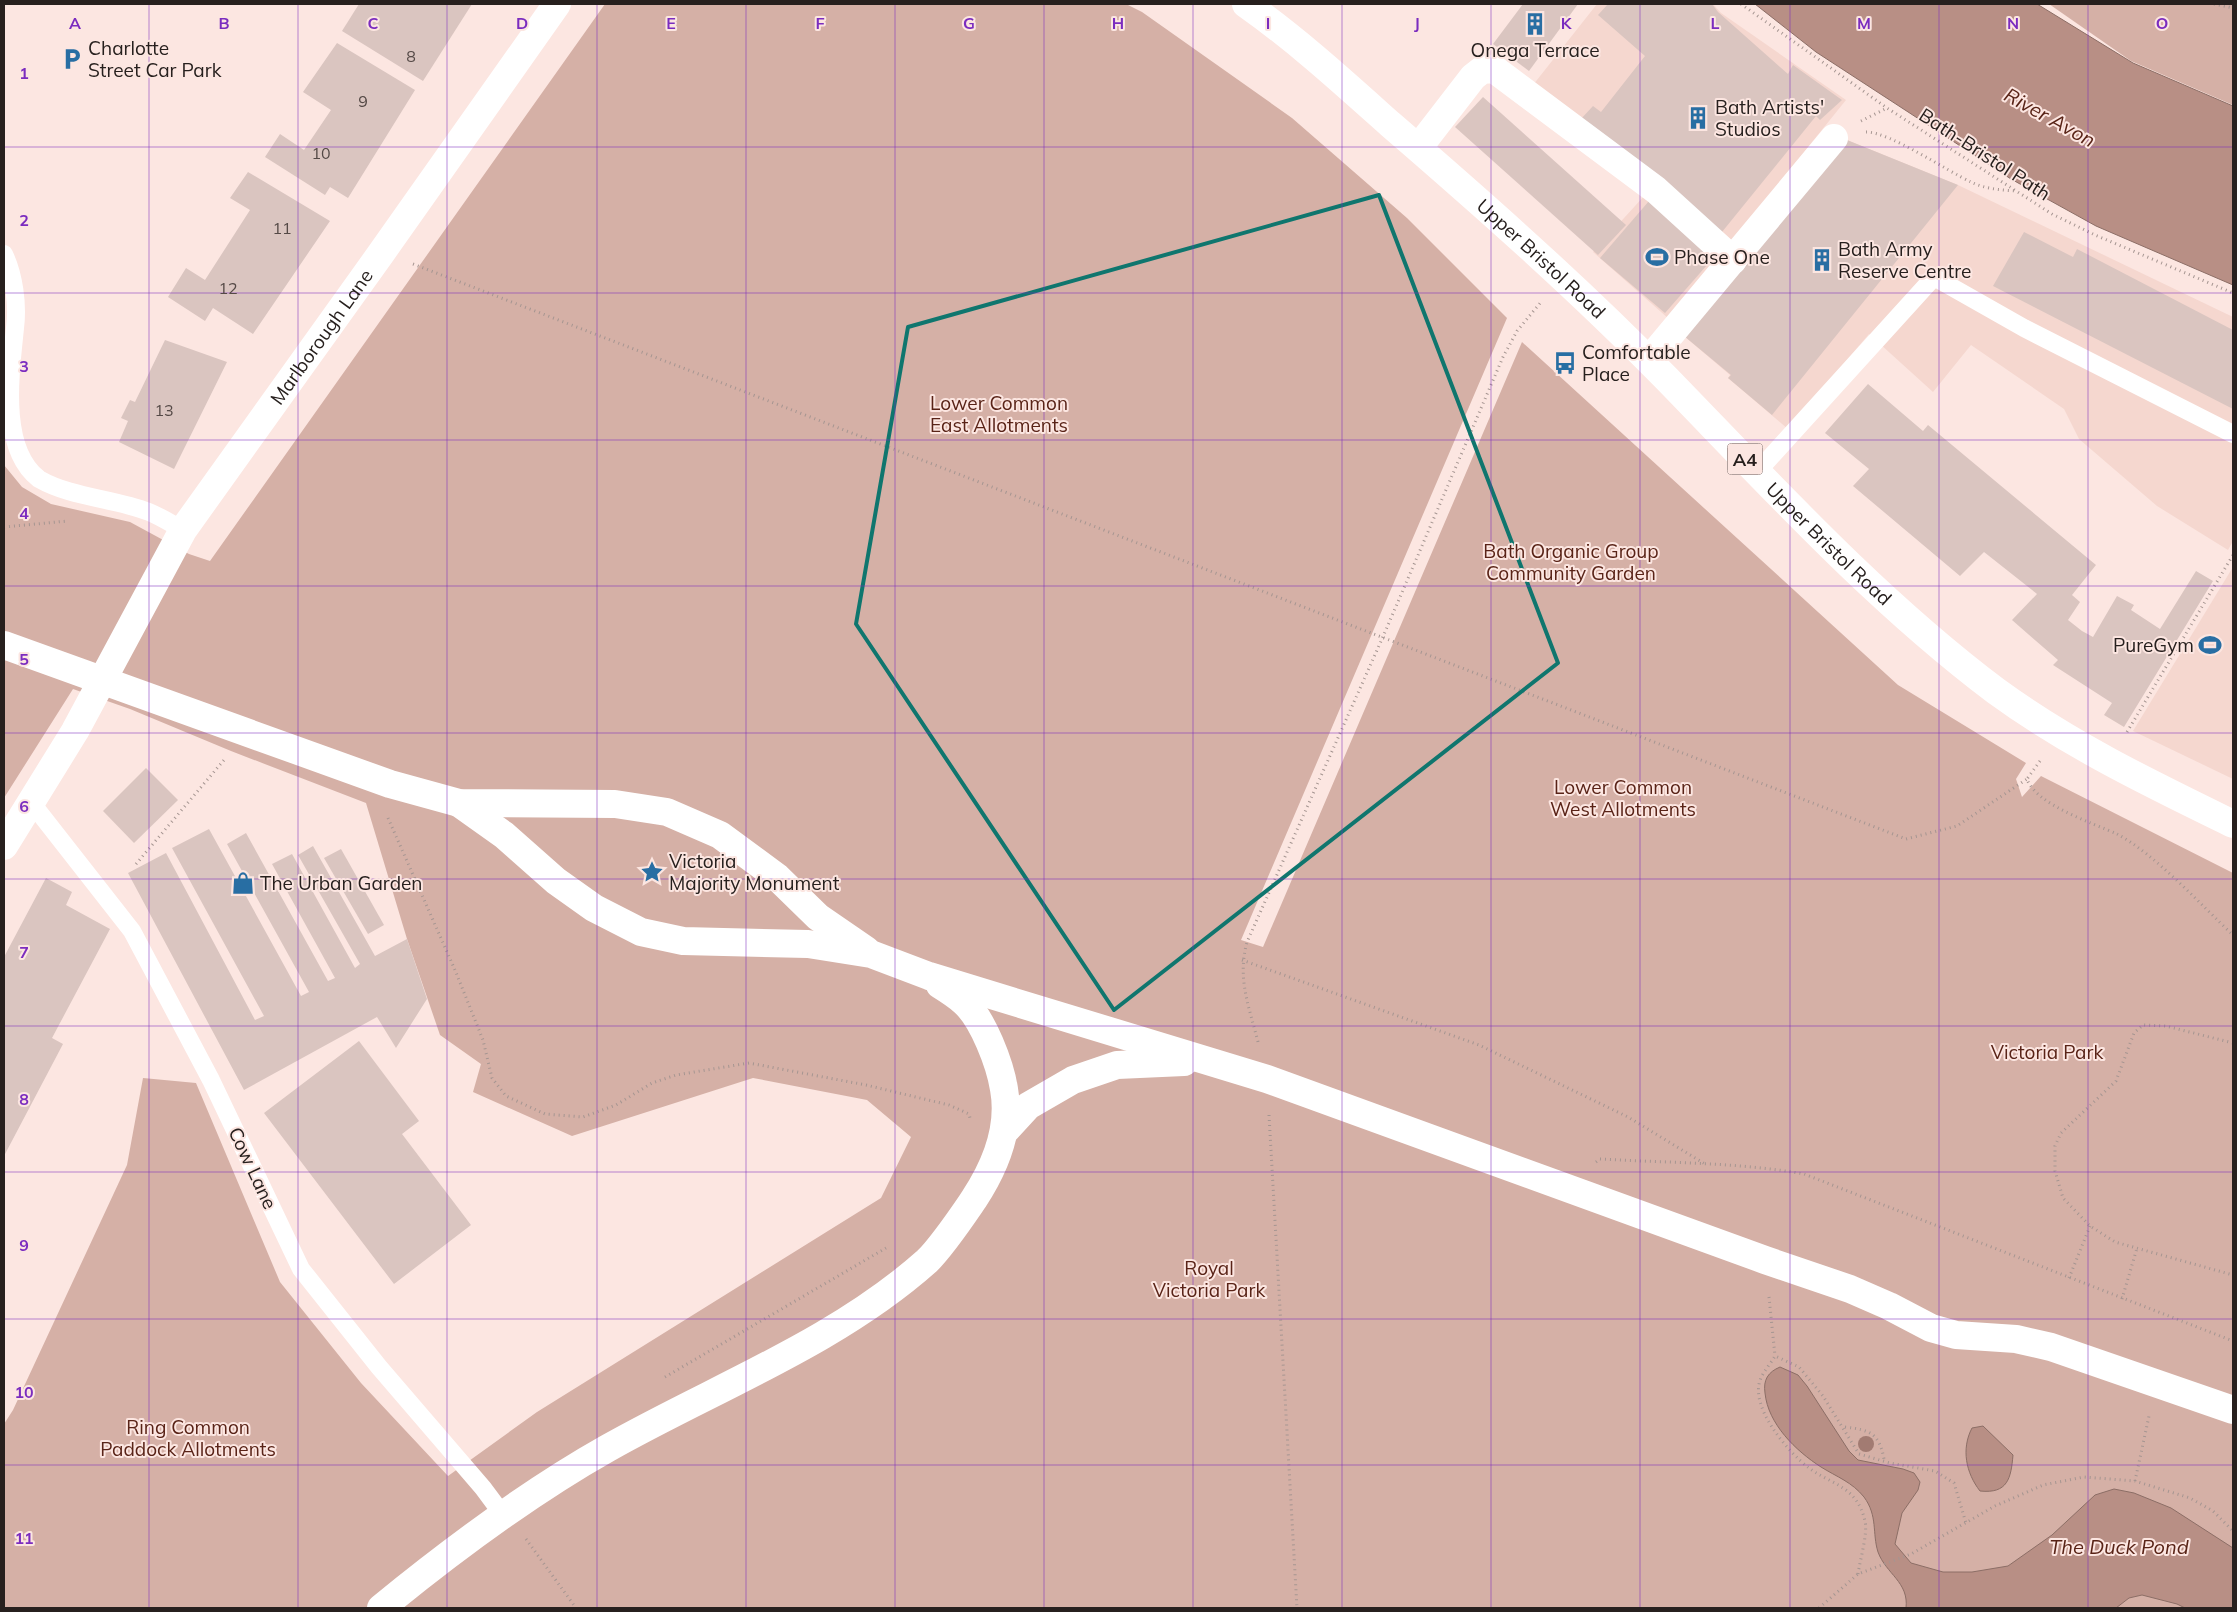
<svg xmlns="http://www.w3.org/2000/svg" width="2237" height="1612" font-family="Mulish,sans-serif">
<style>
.built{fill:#f5d7cf}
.green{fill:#d5b0a6}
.water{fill:#b88f85;stroke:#8c6e66}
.building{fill:#dac5c0}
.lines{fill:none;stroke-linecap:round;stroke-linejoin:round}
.path{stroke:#a59591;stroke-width:3;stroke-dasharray:1 4;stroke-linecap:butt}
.lane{stroke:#fff;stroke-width:18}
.street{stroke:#fff;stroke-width:28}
.primary{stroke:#fff;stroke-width:28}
.tree{fill:#a27b72}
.marked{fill:none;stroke:#0f766e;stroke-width:4;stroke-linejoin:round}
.grid{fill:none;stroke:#7b2cbf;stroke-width:1;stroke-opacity:0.55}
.labels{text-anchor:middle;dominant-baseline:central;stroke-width:4;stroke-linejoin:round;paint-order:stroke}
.number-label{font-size:16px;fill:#544946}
.shield{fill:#fce6e1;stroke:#675b58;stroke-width:1}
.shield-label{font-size:18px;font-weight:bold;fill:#27201e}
.poi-label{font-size:19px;fill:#27201e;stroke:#fce6e1;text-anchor:start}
.street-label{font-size:19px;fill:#27201e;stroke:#fce6e1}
.park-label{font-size:19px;fill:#592317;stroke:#fce6e1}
.water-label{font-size:20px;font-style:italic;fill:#582316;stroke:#fce6e1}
.grid-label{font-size:16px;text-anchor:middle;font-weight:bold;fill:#7b2cbf;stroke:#fce6e1;stroke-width:4;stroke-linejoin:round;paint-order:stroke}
</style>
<rect width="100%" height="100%" fill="#fce6e1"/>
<g class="built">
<path d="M1597,4H1713L1721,13L1846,100L1669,319L1593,252L1656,183L1533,85Z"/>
<path d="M1847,140L1958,185L2233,317V541L2228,550L2157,506L2079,439L2064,409L1971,345L1933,392L1869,334L1788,429L1728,378L1730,375L1684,336Z"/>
<path d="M2233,567V779L2133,731Z"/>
</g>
<g class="green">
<path d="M605,4H1126L1142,12L1292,118L1407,218L1507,318L1241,940L1263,947L1522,342L1898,685L2026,763L2016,779L2022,797L2041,776L2233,873V1608H4V1424L13,1410L127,1165L143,1078L196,1083L280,1282L361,1383L448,1476L537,1412L881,1198L911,1137L867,1100L753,1078L572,1136L473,1092L481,1064L440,1035L407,939L366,803L231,751L130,709L73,689L4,798V465L22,487L51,504L130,522L189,554L210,561Z"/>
<path d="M2049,4H2233V105L2131,61Z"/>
</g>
<g class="water">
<path d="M1755,4H2037L2133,63L2233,106V285L2096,226L2011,179L1816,52Z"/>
<path d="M1780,1367L1798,1375L1807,1386L1849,1451L1858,1460L1903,1469L1914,1473L1920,1482L1918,1490L1902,1513L1895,1544L1911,1563L1943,1572H1972L2008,1566L2052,1535L2095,1495L2114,1489L2134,1493L2171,1508L2233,1548V1608H2185L2177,1604L2142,1595L2129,1598L2116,1608H1906C1909,1582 1886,1574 1878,1552C1872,1533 1878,1516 1864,1497C1852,1482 1837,1477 1821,1467C1796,1451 1768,1424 1765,1393C1763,1380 1768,1372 1780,1367Z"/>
<path d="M1983,1426L2013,1455C2011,1478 2008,1494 1980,1491C1966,1473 1961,1449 1972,1428Z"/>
</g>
<g class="building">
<path d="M359,4H472L423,81L342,31Z"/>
<path d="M1523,4H1578L1529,71L1493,44Z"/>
<path d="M1608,4H1712L1718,12L1788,74L1793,65L1842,100L1820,120L1816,116L1722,232L1580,120L1593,106L1601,112L1645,56L1598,15Z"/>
<path d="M337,43L415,90L348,198L330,187L325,195L265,157L280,134L304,150L331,110L303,92Z"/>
<path d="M1483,97L1626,225L1598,255L1455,127Z"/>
<path d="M1847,140L1958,185L1772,415L1728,378L1731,375L1684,336Z"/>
<path d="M248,172L330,221L253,334L213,308L205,321L168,297L186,268L205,280L250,210L230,198Z"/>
<path d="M1649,201L1714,257L1665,313L1600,258Z"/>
<path d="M2024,232L2073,257L2077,249L2233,330V409L1993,286Z"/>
<path d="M165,340L227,362L174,469L119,442L128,421L121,418L130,400L135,402Z"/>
<path d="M1868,384L1923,431L1928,425L2096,565L2072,595L2080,602L2068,620L2082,631L2093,637L2117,596L2134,605L2131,610L2160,629L2196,571L2213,581L2124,727L2104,715L2112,703L2053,665L2058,660L2012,620L2037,594L1984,552L1960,576L1853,486L1869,469L1825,433Z"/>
<path d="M146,768L178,800L134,843L103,811Z"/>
<path d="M209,829L301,996L309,992L227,844L246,833L328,981L335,978L272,864L292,854L355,968L360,964L298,855L313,846L375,956L407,939L427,999L396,1048L377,1017L244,1090L128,873L166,853L255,1020L264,1016L172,848Z"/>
<path d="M341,849L384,925L368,934L324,858Z"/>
<path d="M46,878L72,892L66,905L110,929L52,1038L63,1044L4,1156V957Z"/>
<path d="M359,1041L419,1121L402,1134L471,1225L394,1284L264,1113Z"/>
</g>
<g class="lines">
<g class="path">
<path d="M1741,4L1887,108L2052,214L2095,235L2233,293"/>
<path d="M2214,4L2233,8"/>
<path d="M1861,121L1887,108"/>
<path d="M1866,132C1890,132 1947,171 1971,182C1985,189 2001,190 2017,191"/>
<path d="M413,264L1906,839L1957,826L2027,779"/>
<path d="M4,527L68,521"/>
<path d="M2127,732L2233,555"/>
<path d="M2040,761L2027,779C2036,805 2093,823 2117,834C2155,854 2201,905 2233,935"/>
<path d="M388,818L455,970L483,1040L492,1078L506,1096L545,1114L583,1117L616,1105L652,1083L676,1075L749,1063L866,1085L949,1105L969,1114L970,1118"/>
<path d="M136,864L224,760"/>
<path d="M1242,960L1479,1045L1628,1117L1705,1164"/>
<path d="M1258,1042C1249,1006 1237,979 1247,942L1382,639L1503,357L1517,331L1541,302"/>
<path d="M2233,1043L2166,1026L2143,1025L2134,1033L2116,1081L2061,1133L2055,1146V1171L2063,1198L2090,1226L2115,1242L2233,1275"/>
<path d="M1269,1115L1297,1608"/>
<path d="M1596,1162L1600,1159C1668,1163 1737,1162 1804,1174L2233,1341"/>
<path d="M2069,1278L2090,1226"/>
<path d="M1769,1297L1775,1356"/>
<path d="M2122,1299L2137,1248"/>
<path d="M665,1377L886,1248"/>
<path d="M1845,1427C1870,1430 1879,1433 1884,1459"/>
<path d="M2135,1481L2149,1416"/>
<path d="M526,1539L576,1608"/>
<path d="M1858,1574C1860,1560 1868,1533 1865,1521C1857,1486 1832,1485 1809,1468C1788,1452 1748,1406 1761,1378C1764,1371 1771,1363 1775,1356L1799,1367L1823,1396L1859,1454L1890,1463L1935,1471L1954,1483L1966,1523"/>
<path d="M1819,1608L1858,1574L1911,1554L1995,1506L2043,1485L2084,1477L2135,1481L2190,1498L2213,1511L2233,1531"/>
</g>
<g class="lane">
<path d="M4,254C14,275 18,304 15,328C10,377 0,449 39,479C72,498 114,498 149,512C161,517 172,524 183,530"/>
<path d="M1757,472L1934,277L2024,328L2233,434"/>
<path d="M31,802L132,931L211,1080L301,1269L379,1367L483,1488L503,1515"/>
</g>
<g class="street">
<path d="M1419,147L1473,77L1482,70L1494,69L1656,190L1733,260"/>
<path d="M1649,360L1834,138"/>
<path d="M4,645L390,784L459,803L615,804L667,812L720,835L777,877L818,917L866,950"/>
<path d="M459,803L504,835L556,881L594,908L641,932L683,941L808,944L871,954L929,976L1267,1079L1765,1260L1850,1289L1889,1306L1931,1328L1956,1335L2016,1339L2051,1347L2233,1410"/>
<path id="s1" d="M4,846L75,731L183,530L382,252L557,4"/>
<path d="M1004,1132L1028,1106L1073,1080L1117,1065L1184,1062"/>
<path d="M381,1608C452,1550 528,1493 608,1448C714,1388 835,1343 927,1261C943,1245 961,1218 974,1199C995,1167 1011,1128 1004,1089C1000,1064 983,1019 964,1002C957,996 948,990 940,985"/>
</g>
<path class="primary" id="s2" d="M1246,4C1297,40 1343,82 1390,124C1485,206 1579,289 1667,379C1772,487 1875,600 1996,691C2070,745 2151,784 2233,824"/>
</g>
<circle class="tree" cx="1866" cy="1444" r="8"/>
<path class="marked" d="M1379,195L1558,663L1114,1010L856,624L908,327Z"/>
<path class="grid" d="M149,4V1608M298,4V1608M447,4V1608M597,4V1608M746,4V1608M895,4V1608M1044,4V1608M1193,4V1608M1342,4V1608M1491,4V1608M1640,4V1608M1790,4V1608M1939,4V1608M2088,4V1608M4,147H2233M4,293H2233M4,440H2233M4,586H2233M4,733H2233M4,879H2233M4,1026H2233M4,1172H2233M4,1319H2233M4,1465H2233"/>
<defs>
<symbol id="building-bare" viewBox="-9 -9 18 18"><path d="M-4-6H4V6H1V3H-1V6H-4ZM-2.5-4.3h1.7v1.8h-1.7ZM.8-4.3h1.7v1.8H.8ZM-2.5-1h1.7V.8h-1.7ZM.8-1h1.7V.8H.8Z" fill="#286ea3" stroke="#fce6e1" stroke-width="2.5" paint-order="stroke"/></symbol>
<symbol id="parking-bare" viewBox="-9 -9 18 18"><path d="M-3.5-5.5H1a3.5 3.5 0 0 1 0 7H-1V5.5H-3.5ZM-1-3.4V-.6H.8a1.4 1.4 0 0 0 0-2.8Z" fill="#286ea3" stroke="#fce6e1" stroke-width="2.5" paint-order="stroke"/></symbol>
<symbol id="stadium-bare" viewBox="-9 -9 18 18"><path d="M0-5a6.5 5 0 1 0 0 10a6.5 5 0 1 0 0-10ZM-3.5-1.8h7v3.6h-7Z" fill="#286ea3" stroke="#fce6e1" stroke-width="2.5" paint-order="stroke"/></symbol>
<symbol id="bus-bare" viewBox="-9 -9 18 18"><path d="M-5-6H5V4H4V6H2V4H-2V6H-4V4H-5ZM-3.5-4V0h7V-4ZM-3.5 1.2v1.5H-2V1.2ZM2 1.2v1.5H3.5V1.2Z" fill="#286ea3" stroke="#fce6e1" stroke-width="2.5" paint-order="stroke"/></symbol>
<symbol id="sight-bare" viewBox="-9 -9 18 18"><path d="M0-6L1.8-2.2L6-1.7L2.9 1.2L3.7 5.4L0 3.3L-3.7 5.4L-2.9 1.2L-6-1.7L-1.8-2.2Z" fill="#286ea3" stroke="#fce6e1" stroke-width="2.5" paint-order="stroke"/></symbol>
<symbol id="shop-bare" viewBox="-9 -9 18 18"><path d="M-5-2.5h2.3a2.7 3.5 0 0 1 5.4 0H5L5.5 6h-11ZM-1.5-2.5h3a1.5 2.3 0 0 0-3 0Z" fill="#286ea3" stroke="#fce6e1" stroke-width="2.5" paint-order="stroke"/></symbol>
</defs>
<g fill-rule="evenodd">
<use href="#building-bare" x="1519" y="8" width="32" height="32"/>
<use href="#parking-bare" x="56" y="43" width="32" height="32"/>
<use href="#building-bare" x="1682" y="102" width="32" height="32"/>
<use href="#stadium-bare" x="1641" y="241" width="32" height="32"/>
<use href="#building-bare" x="1806" y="244" width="32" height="32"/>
<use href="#bus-bare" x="1549" y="347" width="32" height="32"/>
<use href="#stadium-bare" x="2194" y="629" width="32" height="32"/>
<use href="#sight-bare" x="636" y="856" width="32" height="32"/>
<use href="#shop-bare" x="227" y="867" width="32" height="32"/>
</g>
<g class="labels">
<g class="number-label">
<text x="411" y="56">8</text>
<text x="363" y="101">9</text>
<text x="321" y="153">10</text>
<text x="282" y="228">11</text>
<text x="228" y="288">12</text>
<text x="164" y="410">13</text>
</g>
<rect class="shield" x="1727.5" y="443.5" width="35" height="31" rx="4"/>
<g class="shield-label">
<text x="1745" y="459">A4</text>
</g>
<g class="poi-label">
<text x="88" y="48">Charlotte<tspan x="88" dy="22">Street Car Park</tspan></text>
<text x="1535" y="50" text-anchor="middle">Onega Terrace</text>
<text x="1715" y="107">Bath Artists'<tspan x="1715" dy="22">Studios</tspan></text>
<text x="1838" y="249">Bath Army<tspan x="1838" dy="22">Reserve Centre</tspan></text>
<text x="1674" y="257">Phase One</text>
<text x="1582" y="352">Comfortable<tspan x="1582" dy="22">Place</tspan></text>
<text x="2194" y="645" text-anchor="end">PureGym</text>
<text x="669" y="861">Victoria<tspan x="669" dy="22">Majority Monument</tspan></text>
<text x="260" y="883">The Urban Garden</text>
</g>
<g class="street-label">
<text transform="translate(1985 154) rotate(33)">Bath-Bristol Path</text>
<text stroke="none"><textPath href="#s2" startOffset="390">Upper Bristol Road</textPath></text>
<text stroke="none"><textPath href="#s1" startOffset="601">Marlborough Lane</textPath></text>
<text stroke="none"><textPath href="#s2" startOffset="795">Upper Bristol Road</textPath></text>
<text transform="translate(253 1168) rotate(65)">Cow Lane</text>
</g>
<g class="park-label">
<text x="999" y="403">Lower Common<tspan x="999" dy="22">East Allotments</tspan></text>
<text x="1571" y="551">Bath Organic Group<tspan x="1571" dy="22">Community Garden</tspan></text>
<text x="1623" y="787">Lower Common<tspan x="1623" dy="22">West Allotments</tspan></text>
<text x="2047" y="1052">Victoria Park</text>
<text x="1209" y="1268">Royal<tspan x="1209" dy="22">Victoria Park</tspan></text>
<text x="188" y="1427">Ring Common<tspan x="188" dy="22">Paddock Allotments</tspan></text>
</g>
<g class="water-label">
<text transform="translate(2050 117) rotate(29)">River Avon</text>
<text x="2119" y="1546">The Duck Pond</text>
</g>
</g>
<g class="grid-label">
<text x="75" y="29">A</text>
<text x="224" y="29">B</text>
<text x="373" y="29">C</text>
<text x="522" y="29">D</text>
<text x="671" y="29">E</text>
<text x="820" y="29">F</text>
<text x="969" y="29">G</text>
<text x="1118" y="29">H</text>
<text x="1268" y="29">I</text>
<text x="1417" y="29">J</text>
<text x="1566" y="29">K</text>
<text x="1715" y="29">L</text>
<text x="1864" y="29">M</text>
<text x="2013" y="29">N</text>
<text x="2162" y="29">O</text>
<text x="24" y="79">1</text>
<text x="24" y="226">2</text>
<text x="24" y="372">3</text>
<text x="24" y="519">4</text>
<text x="24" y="665">5</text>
<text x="24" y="812">6</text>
<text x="24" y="958">7</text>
<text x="24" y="1105">8</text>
<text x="24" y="1251">9</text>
<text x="24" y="1398">10</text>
<text x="24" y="1544">11</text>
</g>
<rect width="2237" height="1612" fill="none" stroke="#27201e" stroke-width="10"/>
</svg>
